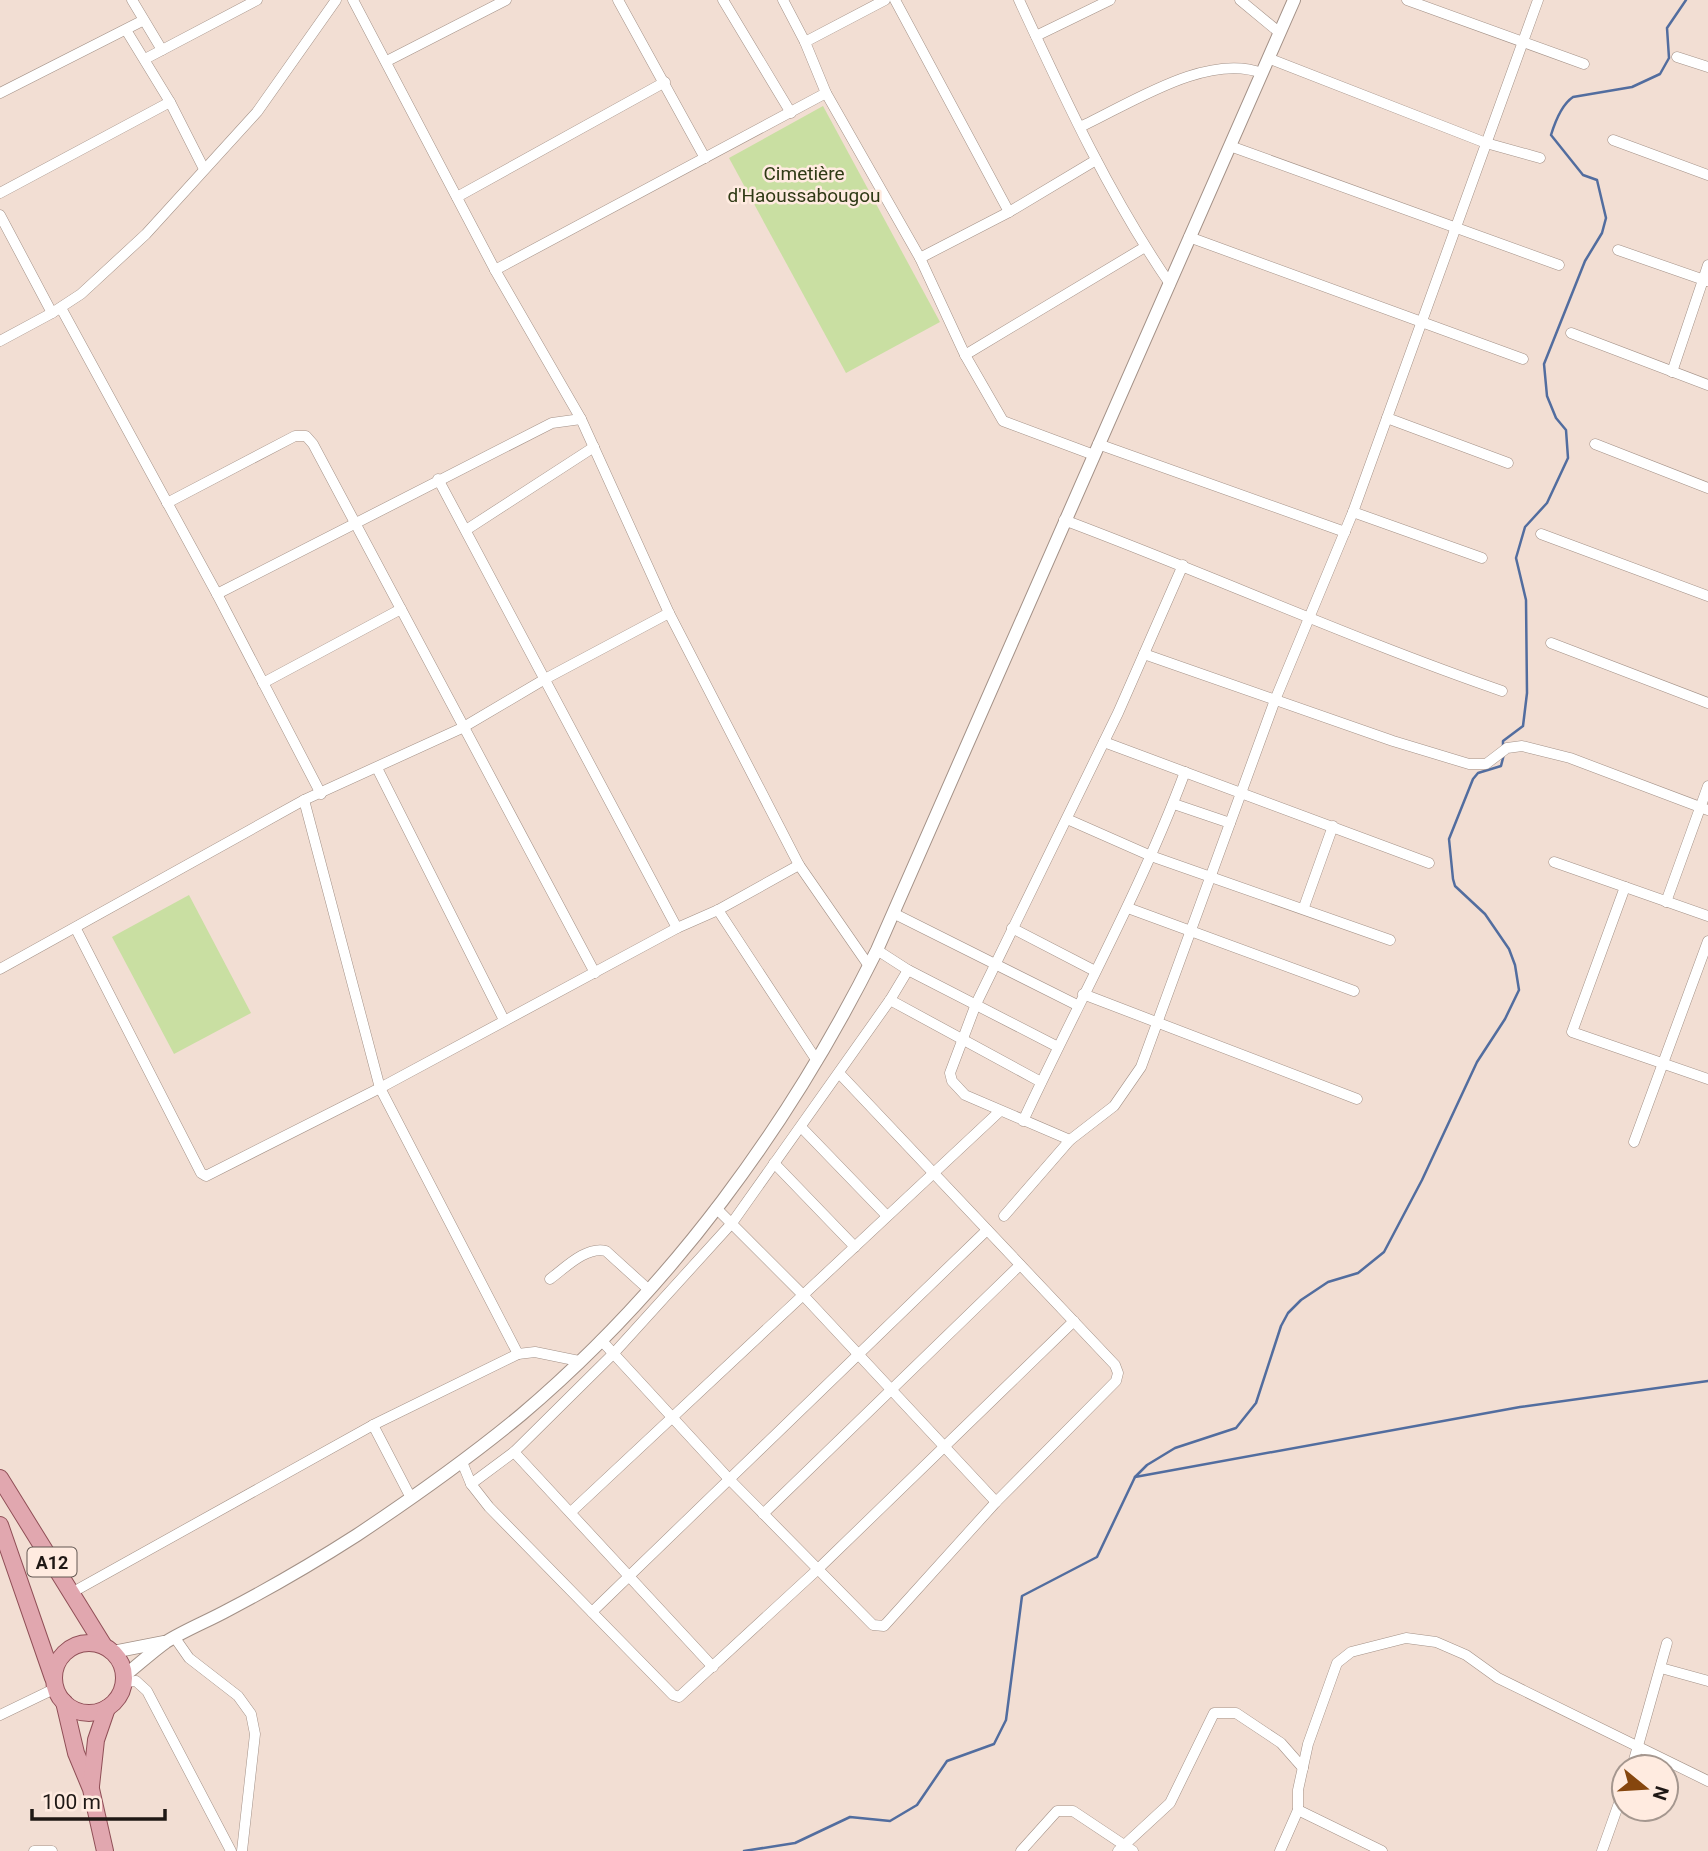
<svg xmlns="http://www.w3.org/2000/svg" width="1708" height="1851" font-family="Roboto,sans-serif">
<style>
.green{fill:#c9dfa2}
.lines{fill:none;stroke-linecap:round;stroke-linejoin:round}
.stream{stroke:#526d9f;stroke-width:2.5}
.minor-casing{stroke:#a39187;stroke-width:11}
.tertiary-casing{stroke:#a39187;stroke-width:14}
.primary-casing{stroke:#904f57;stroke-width:18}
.minor{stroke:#fff;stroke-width:10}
.tertiary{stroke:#fff;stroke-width:12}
.primary{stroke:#e1a7af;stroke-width:16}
.labels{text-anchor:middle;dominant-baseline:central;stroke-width:5;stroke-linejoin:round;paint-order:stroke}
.shield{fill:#ffebe0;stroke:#625752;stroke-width:2}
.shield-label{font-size:18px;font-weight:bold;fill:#1f1815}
.park-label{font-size:19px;fill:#2f3a15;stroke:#ffebe0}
</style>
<rect width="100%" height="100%" fill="#f2ded3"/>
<g class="green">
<path d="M823,106L940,322L846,373L729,158Z"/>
<path d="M189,895L251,1013L174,1054L112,937Z"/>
</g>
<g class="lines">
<g class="stream">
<path d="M1503,747V741L1523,726L1527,693L1526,600L1516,558L1525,527L1547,503L1568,458L1566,430L1556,418L1547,396L1544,364L1585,261L1602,233L1606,218L1597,180L1583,175L1551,135C1555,122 1561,105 1573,97L1632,87L1660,74L1669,58L1667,28L1686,0"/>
<path d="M1135,1477L1147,1465L1175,1448L1236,1428L1256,1403L1281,1326L1288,1313L1301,1300L1328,1282L1358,1273L1384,1252L1422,1180L1477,1062L1505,1019L1519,990L1515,965L1509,949L1485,914L1455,886L1453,879L1449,839L1473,779L1478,773L1501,766L1504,754"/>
<path d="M744,1851L795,1843L850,1817L890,1821L917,1805L947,1761L994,1744L1006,1720L1022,1596L1097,1557L1135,1477L1520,1407L1708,1381"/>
</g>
<defs>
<g id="minor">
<path d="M132,0L162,50"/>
<path d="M353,0L495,270L581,419L669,613L799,865L869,966"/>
<path d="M618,0L705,158"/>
<path d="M723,0L791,113"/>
<path d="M783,0L805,42L826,93L920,258L965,355L1003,421L1094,455"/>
<path d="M895,0L1009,212"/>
<path d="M1019,0C1064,97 1109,195 1170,284"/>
<path d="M1240,0L1280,33"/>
<path d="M1407,0L1584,64"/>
<path d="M126,30L170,102L204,169"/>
<path d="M1036,36L1110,0"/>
<path d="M805,42L885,0"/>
<path d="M1677,57L1708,67"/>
<path d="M1268,58L1486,143L1540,158"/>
<path d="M145,59L257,0"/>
<path d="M387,61L506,0"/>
<path d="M0,93L142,21"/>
<path d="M1080,127C1130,104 1207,52 1262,73"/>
<path d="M1613,140L1708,175"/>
<path d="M1230,146L1559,265"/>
<path d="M0,193L170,102"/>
<path d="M457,197L665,82"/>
<path d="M0,215L52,313"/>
<path d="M1189,237L1523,359"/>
<path d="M1618,250L1707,281"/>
<path d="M920,258L1009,212L1096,160"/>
<path d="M495,270L826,93"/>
<path d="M61,308L217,594L321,794"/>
<path d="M1571,333L1708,385"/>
<path d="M0,341L52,313L81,294L146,234L257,112L336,0"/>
<path d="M965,355L1145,247"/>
<path d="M1672,372L1708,265"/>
<path d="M1387,418L1508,463"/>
<path d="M1098,444L1345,532"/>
<path d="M1595,444L1708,488"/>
<path d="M438,479L677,928"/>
<path d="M167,503L295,436H306L313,444L595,973"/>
<path d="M1353,512L1482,558"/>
<path d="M1064,520C1211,575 1354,640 1502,691"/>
<path d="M466,530L594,447"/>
<path d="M1541,534L1708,596"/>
<path d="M217,594L552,423L581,419"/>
<path d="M1551,643L1708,703"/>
<path d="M1144,654L1393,741L1469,764H1486L1507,748L1522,746L1570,758L1708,810"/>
<path d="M263,683L401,609"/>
<path d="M1104,742L1429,863"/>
<path d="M377,768L504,1020"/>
<path d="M304,800L380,1088L518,1354"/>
<path d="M1174,804L1230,823"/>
<path d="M1067,819L1151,856L1390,940"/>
<path d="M1554,862L1708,916"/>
<path d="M1625,887L1572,1032L1708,1079"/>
<path d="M1666,902L1708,786"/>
<path d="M1304,907L1333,826"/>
<path d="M1128,908L1354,991"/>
<path d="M718,910L817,1061"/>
<path d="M893,913L1077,1005"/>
<path d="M1012,928L1095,971"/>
<path d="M76,929L201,1173L206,1176L380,1088L677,928L718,910L799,865"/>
<path d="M877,950L908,970L1058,1047"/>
<path d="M0,969L304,800L462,728L545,679L669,613"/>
<path d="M1083,994L1357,1099"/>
<path d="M890,1000L1041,1082"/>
<path d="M1023,1121C1077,1005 1140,892 1185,772"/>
<path d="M801,1127L887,1216"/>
<path d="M1070,1140L965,1095L952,1081L950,1073L976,1004L1118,713L1183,565"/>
<path d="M1634,1142L1708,941"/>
<path d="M774,1163L855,1247"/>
<path d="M716,1208L803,1295L996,1502"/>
<path d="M1004,1216L1070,1140L1114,1106L1141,1067L1275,700L1353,512L1538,0"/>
<path d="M550,1279C565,1268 586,1246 606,1251L649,1290"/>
<path d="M601,1340L729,1479L873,1625L884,1626L996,1502L1116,1381L1118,1373L1115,1365L839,1073"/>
<path d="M373,1425L411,1498"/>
<path d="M514,1452L713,1667"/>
<path d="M462,1462L471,1484L489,1507L673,1695L679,1697L817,1570L1074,1321"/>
<path d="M471,1484L514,1452L614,1353L732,1223L890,1000L908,970"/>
<path d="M571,1512L1000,1111"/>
<path d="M763,1514L1020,1265"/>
<path d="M73,1592L373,1425L518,1354L535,1352L579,1361"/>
<path d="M592,1612L987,1230"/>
<path d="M175,1638L189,1658L238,1696L251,1714L255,1734L242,1851"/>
<path d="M1661,1668L1708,1681"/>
<path d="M124,1682L136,1681L147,1691L231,1851"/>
<path d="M0,1715L56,1688"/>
<path d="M1632,1767L1667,1643"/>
<path d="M1298,1810L1382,1851"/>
<path d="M34,1851H52"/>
<path d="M1021,1851L1057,1811H1073L1133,1851"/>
<path d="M1118,1851L1170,1803L1214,1713H1236L1281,1743L1303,1768"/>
<path d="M1280,1851L1298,1810V1790L1308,1744L1337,1663L1351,1652L1406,1638L1436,1642L1466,1655L1498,1678L1708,1781"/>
<path d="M1602,1851L1624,1789"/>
</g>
<g id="tertiary">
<path d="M113,1652L164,1642"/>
<path d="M124,1676C138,1665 152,1652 166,1642C185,1630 208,1621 228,1610C272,1587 315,1562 357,1535C414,1497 469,1458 521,1415C671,1288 790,1125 877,950L1294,0"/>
</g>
<g id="primary">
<path d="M0,1478L104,1646"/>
<path d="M0,1525L53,1678"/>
<circle cx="89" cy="1678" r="35"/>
<path d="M64,1702L76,1753L91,1789L105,1851"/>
<path d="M91,1786L96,1740L107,1708"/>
</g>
</defs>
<use href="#minor" class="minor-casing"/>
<use href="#tertiary" class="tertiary-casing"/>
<use href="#primary" class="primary-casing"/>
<use href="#minor" class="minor"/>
<use href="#tertiary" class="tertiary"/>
<use href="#primary" class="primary"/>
</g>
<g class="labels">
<rect class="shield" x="27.5" y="1547.5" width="49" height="29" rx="5"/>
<g class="shield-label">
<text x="52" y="1562">A12</text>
</g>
<g class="park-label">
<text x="804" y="173">Cimetière<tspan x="804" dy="22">d'Haoussabougou</tspan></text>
</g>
</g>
<g transform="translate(1645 1788) rotate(108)"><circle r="33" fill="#ffebe0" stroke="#a5978f" stroke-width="2"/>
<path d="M0-5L12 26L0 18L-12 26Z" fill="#86460e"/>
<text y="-10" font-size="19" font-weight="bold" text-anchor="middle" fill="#1f1815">N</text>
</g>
<path d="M32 1809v10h133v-10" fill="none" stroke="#1f1815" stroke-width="3.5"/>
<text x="42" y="1809" font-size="21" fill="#1f1815" stroke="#ffebe0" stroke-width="5" paint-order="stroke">100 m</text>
</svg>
